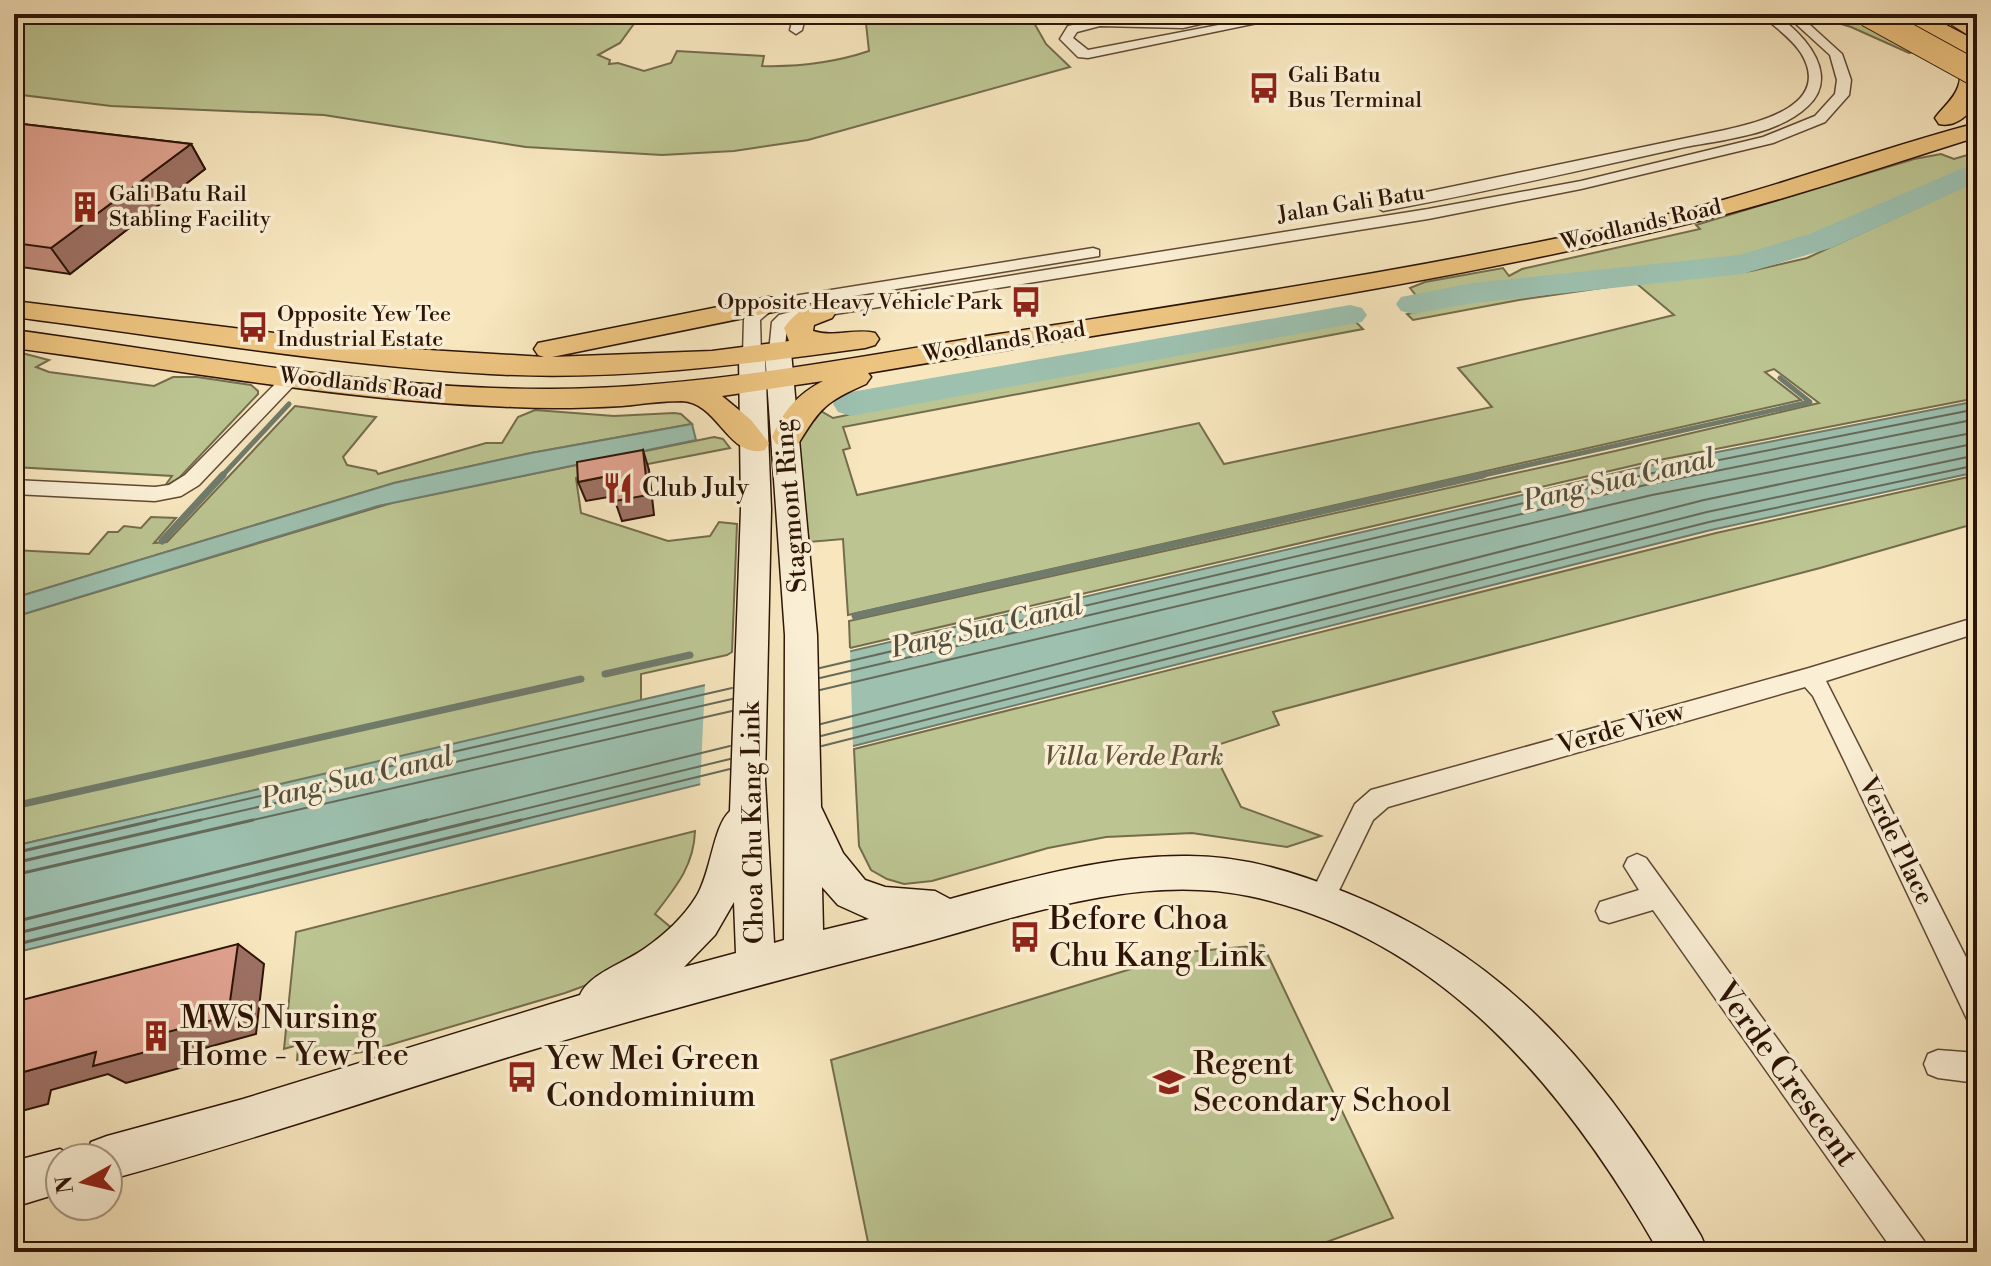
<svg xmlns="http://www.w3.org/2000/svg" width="1991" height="1266" font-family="'Libre Bodoni',serif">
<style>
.green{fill:#bcc592;stroke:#746c4c;stroke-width:2}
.water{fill:#9dc0af;stroke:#707b6b;stroke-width:2}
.pier{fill:#f7e6be}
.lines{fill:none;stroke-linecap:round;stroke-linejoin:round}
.shore-far1{stroke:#656a5a;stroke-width:2}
.shore{stroke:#656a5a;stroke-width:3}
.stream-far1{stroke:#707b6b;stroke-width:5}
.stream{stroke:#707b6b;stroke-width:7}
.river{fill:#9dc0af;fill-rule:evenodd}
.street-casing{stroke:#604834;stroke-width:3}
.secondary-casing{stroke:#2d1406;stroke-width:3}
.primary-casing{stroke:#2d1406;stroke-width:3}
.highway-casing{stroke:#2d1406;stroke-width:3}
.street{fill:#faefd5;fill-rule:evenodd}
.secondary{fill:#faefd5;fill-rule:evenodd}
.primary{fill:#ecc37f;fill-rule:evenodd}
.highway{fill:#ecc37f;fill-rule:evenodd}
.highway-bridge-casing{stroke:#2d1406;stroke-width:27;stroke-linecap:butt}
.highway-bridge{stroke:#ecc37f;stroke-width:25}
.wall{fill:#c18b7b;stroke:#2d1406;stroke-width:2}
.shaded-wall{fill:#9d7164;stroke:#2d1406;stroke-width:2}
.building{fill:#e0a28f;stroke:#2d1406;stroke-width:2}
.labels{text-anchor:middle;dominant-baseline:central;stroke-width:7;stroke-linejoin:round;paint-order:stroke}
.far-poi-label{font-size:22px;fill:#2d1406;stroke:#faefd5;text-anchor:start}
.far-street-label{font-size:22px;fill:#2d1406;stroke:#faefd5}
.poi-label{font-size:26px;fill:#2d1406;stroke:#faefd5;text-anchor:start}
.street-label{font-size:26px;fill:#2d1406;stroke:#faefd5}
.park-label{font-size:26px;font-style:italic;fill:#5f5237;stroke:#faefd5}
.water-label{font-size:28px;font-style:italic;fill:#545041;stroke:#faefd5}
.near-poi-label{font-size:32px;fill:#2d1406;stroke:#faefd5;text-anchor:start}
.near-street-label{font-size:32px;fill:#2d1406;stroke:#faefd5}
</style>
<rect width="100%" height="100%" fill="#f7e6be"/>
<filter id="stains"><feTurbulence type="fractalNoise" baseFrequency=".0025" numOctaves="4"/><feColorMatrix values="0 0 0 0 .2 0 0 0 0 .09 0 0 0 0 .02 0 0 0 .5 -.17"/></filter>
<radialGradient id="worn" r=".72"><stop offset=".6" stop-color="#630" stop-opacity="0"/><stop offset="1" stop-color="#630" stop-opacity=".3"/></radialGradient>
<g class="green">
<path d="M14,14H641L620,43L598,55L610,60L609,64L618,63L644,71L671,63L677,51L764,56L762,66C800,67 833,63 869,51L865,14H1029L1046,44L1070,67L808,140L734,151L662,155L526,147L324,115L111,106L14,94Z"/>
<path d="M1809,14H1857L1924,50L1909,53L1851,27Z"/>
<path d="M1977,152V166L1813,238L1763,255L1489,286L1418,298L1410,288L1425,282L1503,268L1509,276L1522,269L1700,229L1696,225L1914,159L1941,154L1954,159Z"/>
<path d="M1977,180V398L1644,463L850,648L849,621L1615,451L1819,403L1774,369L1765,372L1801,400L848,615L843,539L809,542L796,439L812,406L833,418L852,414L851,409L1354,320L1363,329L843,427L850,448L843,450L857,495L1199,423L1224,464L1492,407L1458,368L1674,315L1636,283L1519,300L1413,320L1407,314L1417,312L1416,309L1479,298L1633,280L1636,283L1751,271L1807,258Z"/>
<path d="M14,351L49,360L36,367L49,372L154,386L173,377H197L251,385L258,391V394L180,477L164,487L172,476L14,467Z"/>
<path d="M295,406L376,417L343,457L347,465L376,471L378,474L486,443H502L518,417L535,410L614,416L674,413L681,414L692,424L531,453L394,483L14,598V550L89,554L108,532H118L124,526L141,528L151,517L176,518L154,543L167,542Z"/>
<path d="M714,437L723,439L730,448L576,478L581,513L668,541L710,536L719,522L737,524L732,652L727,655L641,674V701L14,846V617L395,502Z"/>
<path d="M1977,475V523L1820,568L1273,712L1279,725L1211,747L1241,807L1321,836L1287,847L1192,833L1106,837L1048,848L932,881L904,884L887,879L871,870L859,846L854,749L1716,533Z"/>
<path d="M695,831C694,866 675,888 655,914L674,930L595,982L565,993L369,1051L297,1062L298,1045L284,1049L296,932Z"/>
<path d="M1263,945L1393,1218L1299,1252H870L831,1060L1187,952Z"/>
</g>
<g class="water">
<path d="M1977,401V472L1711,530L770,767L14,953V846L1646,466Z"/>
<path d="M692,424L696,440L378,506L14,617V598L394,483L531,453Z"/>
</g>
<path class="pier" d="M850,648L853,750L700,789L705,683Z"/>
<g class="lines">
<g class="shore-far1">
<path d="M820,668L1648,474L1977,409"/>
<path d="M820,678L1650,484L1977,419"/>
<path d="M820,690L1652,495L1977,432"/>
<path d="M821,724L1704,500L1977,443"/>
<path d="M821,736L1707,512L1977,455"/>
<path d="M822,746L1709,522L1977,465"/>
<path d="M147,822L732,688"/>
<path d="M192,822L732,699"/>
<path d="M244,822L732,711"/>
<path d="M419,822L730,746"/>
<path d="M471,822L730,759"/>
<path d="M513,822L730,769"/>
</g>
<g class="shore">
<path d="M14,853L156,820"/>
<path d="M14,863L201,820"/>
<path d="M14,875L253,820"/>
<path d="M14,922L427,820"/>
<path d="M14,934L479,820"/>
<path d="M14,945L521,820"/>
</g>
<g class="stream-far1">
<path d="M221,477L289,404"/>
<path d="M1475,477L1810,402L1780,378"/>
</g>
<g class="stream">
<path d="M162,541L223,475"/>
<path d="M855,616L1483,475"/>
<path d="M605,674L690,655"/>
<path d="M14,806L581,679"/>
</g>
<g class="river">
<path d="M1977,162V182L1831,248L1742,274L1473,303L1413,314L1401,311L1396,304L1401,297L1473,283L1739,255L1809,234Z"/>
<path d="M1350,305L1362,308L1367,315L1362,322L851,416L838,412L833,404L838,396L851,392Z"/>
</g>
<defs>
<g id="street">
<path d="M794,14H806L802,30L796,34L790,30Z"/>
<path d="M1218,14H1243L1183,28L1100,26L1077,32L1073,38L1088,50L1276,14H1301L1088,58L1078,57L1060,39L1068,26C1117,14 1167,23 1218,14Z"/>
<path d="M1761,14C1780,14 1793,27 1805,41C1822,62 1829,86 1808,106C1776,137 1717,140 1676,149C1578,171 1481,193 1383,211L1375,206L1383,201L1725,130C1760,122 1833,105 1801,53C1791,37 1774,27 1761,14Z"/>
<path d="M1785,14H1798L1842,54L1851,80L1849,95L1825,122L1773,143L1581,189L1428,219L804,319L787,327L784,356H772L769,352L772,322L779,315L802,309L1428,209L1581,181L1763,137L1815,116L1835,94L1837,80L1830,55Z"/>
<path d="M1093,248L1099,250V256L773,309L760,320L761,356L752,361L743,356L744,319L762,301Z"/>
<path d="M291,372L300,378L297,382L199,485L181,496L155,501L14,494V480L155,487L169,485L185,475L285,374Z"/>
<path d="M1977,617V633L1826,681L1977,979V1023L1967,1019L1844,760L1813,696L1805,687L1388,807L1373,820L1330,909L1321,912L1312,909L1308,900L1355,804L1371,790L1809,668Z"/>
<path d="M1637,854L1646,858L1924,1241L1929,1252H1894L1653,910L1609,923L1600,920L1596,911L1600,902L1639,890L1624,866L1628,858Z"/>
<path d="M1938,1050L1977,1053V1083L1938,1078L1928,1074L1924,1064L1928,1054Z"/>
</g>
<g id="secondary">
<path d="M778,344L787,346L791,352L817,635L821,807L843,853L865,880L885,887L935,891L950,899C1027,878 1107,855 1188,856C1244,856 1295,872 1347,893C1518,962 1609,1082 1701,1236L1708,1252H1659C1567,1091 1441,936 1249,896C1135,872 1015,919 906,947C782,979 658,1012 535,1049C392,1092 252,1141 108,1180V1158H85L91,1142L107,1136L243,1099L580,995C589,974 624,963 644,949C664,935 683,918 696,897C711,874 713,826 730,811L741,509L739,356L743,350H761L765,356L771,509L765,780L774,943L784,940L785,635L765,352L769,346ZM822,887L838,905L869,919L823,930ZM734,902L736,953L684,967L715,935Z"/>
<path d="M60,1149L77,1158H60V1193L14,1207V1161Z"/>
</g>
<g id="primary">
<path d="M1977,123V137C1875,169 1774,204 1670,228C1406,291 1136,327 868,373L871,377L866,384C825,402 821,407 798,444L787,447L776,444L772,437C783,411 798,394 823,381L722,396L751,420L769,443L765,450C729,460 718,402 682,401C662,401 641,404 622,406C586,408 549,409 513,407C345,401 180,370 14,348V330C192,354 372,390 552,389C702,388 850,358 999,334C1223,298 1448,265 1669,214C1774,189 1874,150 1977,123Z"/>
<path d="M768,297L778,299L782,305L778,311L552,357L712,351L789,341L784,328C795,312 811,301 832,306L836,312L832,318L814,325L813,331C834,338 854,328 875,333L879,339L875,345L865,348C741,365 616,381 490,374C331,365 172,337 14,317V301L395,348L544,357L538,355L534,349L538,343Z"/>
</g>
<path id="highway" d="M1897,14H1925L1977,41V53H1974L1977,57C1977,69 1980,85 1977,97C1973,114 1955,128 1939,124L1935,118C1942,108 1954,99 1958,87C1971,55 1921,30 1900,19Z"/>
</defs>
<use href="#street" class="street-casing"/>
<use href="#secondary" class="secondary-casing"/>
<use href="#primary" class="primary-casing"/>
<use href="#highway" class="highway-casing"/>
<use href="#street" class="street"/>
<use href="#secondary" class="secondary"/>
<use href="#primary" class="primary"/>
<use href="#highway" class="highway"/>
<defs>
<g id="highway-bridge">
<path d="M1868,14L1977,74"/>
<path d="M1958,14L1977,26"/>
</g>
</defs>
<use href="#highway-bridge" class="highway-bridge-casing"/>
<use href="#highway-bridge" class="highway-bridge"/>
</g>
<path class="wall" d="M14,123L191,144L205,169L70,274L14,266Z"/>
<g class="shaded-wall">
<path d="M191,144L205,169L70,274L51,248Z"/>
<path d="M643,450L649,470L654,515L622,521L615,501Z"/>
<path d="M613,475L620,495L586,501L578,482Z"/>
<path d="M238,944L264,964L256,1034L190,1052L187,1066L126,1083L108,1074L51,1090L48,1104L14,1113V1080L16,1074L160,1034Z"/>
</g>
<g class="building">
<path d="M14,123L191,144L51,248L14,243Z"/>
<path d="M643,450L648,495L615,501L613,475L578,482L577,462Z"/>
<path d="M238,944L228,1016L160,1034L157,1049L93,1066L96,1052L16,1074L14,1080V1002Z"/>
</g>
<defs>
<symbol id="bus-bare" viewBox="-9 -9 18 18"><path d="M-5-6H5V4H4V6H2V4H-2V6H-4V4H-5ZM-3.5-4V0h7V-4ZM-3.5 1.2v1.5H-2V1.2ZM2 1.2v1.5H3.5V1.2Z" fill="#8f2418" stroke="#faefd5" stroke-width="2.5" paint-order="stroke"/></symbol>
<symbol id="building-bare" viewBox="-9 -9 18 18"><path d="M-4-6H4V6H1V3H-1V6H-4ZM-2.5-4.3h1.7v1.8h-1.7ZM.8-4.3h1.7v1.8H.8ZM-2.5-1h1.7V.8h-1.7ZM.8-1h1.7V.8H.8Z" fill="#8f2418" stroke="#faefd5" stroke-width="2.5" paint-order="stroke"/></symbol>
<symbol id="restaurant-bare" viewBox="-9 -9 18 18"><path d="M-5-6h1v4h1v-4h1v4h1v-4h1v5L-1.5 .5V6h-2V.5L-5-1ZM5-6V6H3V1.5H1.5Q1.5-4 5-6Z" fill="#8f2418" stroke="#faefd5" stroke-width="2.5" paint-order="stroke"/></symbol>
<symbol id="school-bare" viewBox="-9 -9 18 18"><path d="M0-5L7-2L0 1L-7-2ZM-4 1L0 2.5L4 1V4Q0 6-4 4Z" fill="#8f2418" stroke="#faefd5" stroke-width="2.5" paint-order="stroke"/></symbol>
</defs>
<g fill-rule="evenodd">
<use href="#bus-bare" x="1242" y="66" width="44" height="44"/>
<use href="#building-bare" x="63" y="185" width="44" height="44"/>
<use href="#bus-bare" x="1004" y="280" width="44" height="44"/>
<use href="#bus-bare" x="231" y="305" width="44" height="44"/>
<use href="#restaurant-bare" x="596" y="466" width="44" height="44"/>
<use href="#bus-bare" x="1003" y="915" width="44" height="44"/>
<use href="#building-bare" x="134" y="1014" width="44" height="44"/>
<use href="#bus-bare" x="500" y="1055" width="44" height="44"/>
<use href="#school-bare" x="1147" y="1060" width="44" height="44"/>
</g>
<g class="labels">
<g class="far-poi-label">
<text x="1288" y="75">Gali Batu<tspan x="1288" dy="25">Bus Terminal</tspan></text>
<text x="109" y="194">Gali Batu Rail<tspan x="109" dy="25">Stabling Facility</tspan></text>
<text x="1002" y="302" text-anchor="end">Opposite Heavy Vehicle Park</text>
<text x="277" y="314">Opposite Yew Tee<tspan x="277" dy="25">Industrial Estate</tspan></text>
</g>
<g class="far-street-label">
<text transform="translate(1351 204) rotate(-9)">Jalan Gali Batu</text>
<text transform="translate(1641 225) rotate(-13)">Woodlands Road</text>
<text transform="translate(1004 342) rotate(-9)">Woodlands Road</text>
<text transform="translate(361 384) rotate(6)">Woodlands Road</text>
</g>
<g class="poi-label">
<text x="642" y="488">Club July</text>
</g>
<g class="street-label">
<text transform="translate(791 506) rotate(-95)">Stagmont Ring</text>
<text transform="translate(1621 728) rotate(-16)">Verde View</text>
<text transform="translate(753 823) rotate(-91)">Choa Chu Kang Link</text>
<text transform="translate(1896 841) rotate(64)">Verde Place</text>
</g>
<g class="park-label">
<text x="1134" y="757">Villa Verde Park</text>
</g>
<g class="water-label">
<text transform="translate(1619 480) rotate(-13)">Pang Sua Canal</text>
<text transform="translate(987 627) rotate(-13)">Pang Sua Canal</text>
<text transform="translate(357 778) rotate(-13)">Pang Sua Canal</text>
</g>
<g class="near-poi-label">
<text x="1049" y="919">Before Choa<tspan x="1049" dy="37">Chu Kang Link</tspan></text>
<text x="180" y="1018">MWS Nursing<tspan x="180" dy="37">Home - Yew Tee</tspan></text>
<text x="546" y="1059">Yew Mei Green<tspan x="546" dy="37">Condominium</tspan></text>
<text x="1193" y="1064">Regent<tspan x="1193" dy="37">Secondary School</tspan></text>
</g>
<g class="near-street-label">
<text transform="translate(1786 1074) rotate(54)">Verde Crescent</text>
</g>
</g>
<rect width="1991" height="1266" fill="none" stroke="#f7e6be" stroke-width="48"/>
<rect x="16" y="16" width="1959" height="1234" fill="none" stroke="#2d1406" stroke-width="4"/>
<rect x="24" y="24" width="1943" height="1218" fill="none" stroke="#2d1406" stroke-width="2"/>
<g transform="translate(84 1182) rotate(262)"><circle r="38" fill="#faefd5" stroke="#a89782" stroke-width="2"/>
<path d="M0-6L14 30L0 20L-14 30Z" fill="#8f2418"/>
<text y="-12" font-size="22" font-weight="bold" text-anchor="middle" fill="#2d1406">N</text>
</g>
<rect width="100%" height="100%" filter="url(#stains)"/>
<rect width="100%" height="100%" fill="url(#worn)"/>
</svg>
